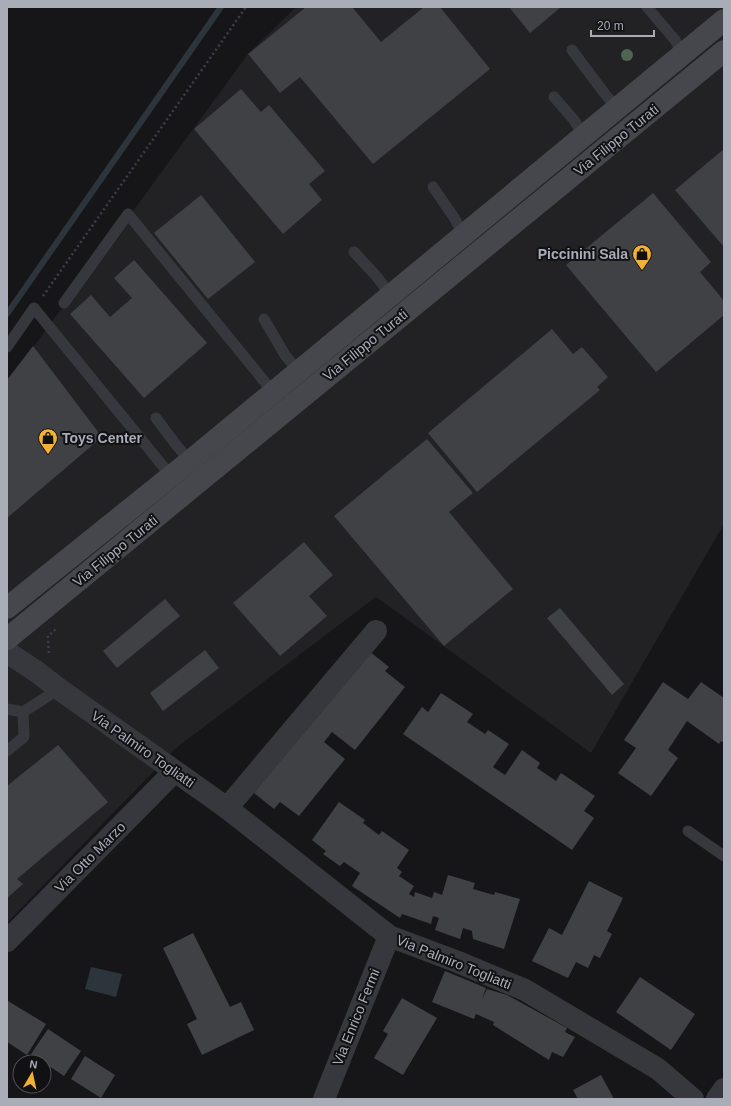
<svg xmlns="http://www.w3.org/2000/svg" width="731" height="1106" font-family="Arial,sans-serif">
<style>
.built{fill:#222225}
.water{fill:#2c353c}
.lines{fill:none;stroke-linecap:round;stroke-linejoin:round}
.stream{stroke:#2c353c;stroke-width:6}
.building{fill:#404145}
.path{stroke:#3d3f44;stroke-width:2.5;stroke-dasharray:2 3;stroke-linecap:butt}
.service{stroke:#37383d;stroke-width:11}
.minor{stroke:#37383d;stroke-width:22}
.secondary{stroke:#45474d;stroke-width:22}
.tree{fill:#506452}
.labels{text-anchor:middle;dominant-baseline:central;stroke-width:4;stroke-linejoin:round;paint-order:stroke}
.street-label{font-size:14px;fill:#a8adb8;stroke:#111113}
.poi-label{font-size:14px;font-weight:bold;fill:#a8adb8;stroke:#111113;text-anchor:end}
</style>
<rect width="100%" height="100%" fill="#161618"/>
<path class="built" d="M296,7H724V524L591,753L376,597L176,748L7,923V383L248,54Z"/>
<path class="water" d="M91,967L122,974L116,997L85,989Z"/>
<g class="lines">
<path class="stream" d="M7,314L221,7"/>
</g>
<g class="building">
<path d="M306,7H352L381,42L424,7H440L490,69L373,164L300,77L280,93L248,54Z"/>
<path d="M509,7H561L530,33Z"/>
<path d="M241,89L261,112L269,105L325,171L309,184L322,200L283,234L194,129Z"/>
<path d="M724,149V247L675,190Z"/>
<path d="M653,193L711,262L700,272L724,301V315L656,372L566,265Z"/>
<path d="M201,195L255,262L208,299L154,233Z"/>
<path d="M134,260L207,343L144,398L70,314L91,295L110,317L132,298L114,278Z"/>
<path d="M552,329L573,354L582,347L608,377L597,387L600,390L477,492L428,433Z"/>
<path d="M33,346L102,437L7,518V380Z"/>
<path d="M427,439L473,493L449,512L513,589L444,646L334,516Z"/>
<path d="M304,542L333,575L309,596L327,616L280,656L233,603Z"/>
<path d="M165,599L180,616L117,668L103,651Z"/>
<path d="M560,608L624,684L612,695L547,618Z"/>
<path d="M205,650L219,668L163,711L150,693Z"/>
<path d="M369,651L389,667L385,671L405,687L355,750L332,732L324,742L345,759L299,816L280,802L274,809L254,793Z"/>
<path d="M663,682L688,699L701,682L724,698V743L721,741L719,744L687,721L668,750L678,758L651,796L618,773L636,748L624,740Z"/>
<path d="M441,693L473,714L467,722L485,734L488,730L509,744L493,767L505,775L522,750L540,763L537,768L556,781L561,773L595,796L584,811L594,818L572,850L403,734L422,707L428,712Z"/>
<path d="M58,745L108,802L17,879L23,884L7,898V786Z"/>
<path d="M339,802L365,820L363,823L379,835L382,831L409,850L397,868L402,872L399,876L414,886L409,894L414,897L415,892L432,898L434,892L442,895L448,875L475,883L473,889L494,895L495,892L520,899L504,949L473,939L472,931L463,928L460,939L435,930L439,918L433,916L431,924L402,914L400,918L352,886L360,873L344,862L340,866L323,854L326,851L312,840Z"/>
<path d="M589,881L623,898L607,931L612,934L600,958L594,955L588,968L576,962L568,978L532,961L549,928L562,935Z"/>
<path d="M193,933L230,1007L241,1002L254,1030L202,1055L187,1024L197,1019L163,948Z"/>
<path d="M445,971L486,988L482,999L487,989L507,995L567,1028L565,1032L575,1037L563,1057L552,1052L549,1060L493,1025L494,1022L476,1014L474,1019L432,1002Z"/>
<path d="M640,977L695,1014L671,1050L616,1012Z"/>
<path d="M402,998L437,1018L403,1075L374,1058L388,1034L383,1031Z"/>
<path d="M8,1001L46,1024L27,1055L7,1042V1004Z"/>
<path d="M48,1029L81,1051L64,1076L31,1054Z"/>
<path d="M85,1056L115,1075L101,1098L71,1079Z"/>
<path d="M601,1075L614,1099H578L573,1090Z"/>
</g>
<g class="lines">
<g class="path">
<path d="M43,296L246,7"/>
<path d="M49,653L48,636L57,628"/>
</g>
<g class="service">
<path d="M647,7L675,40L683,55"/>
<path d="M572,50L605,94L617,108"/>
<path d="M554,97L574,120L584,136"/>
<path d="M433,187L455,219L463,234"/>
<path d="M354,252L377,277L390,294"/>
<path d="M64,303L128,214L273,392"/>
<path d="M264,319L285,355L298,371"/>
<path d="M7,347L34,308L171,476"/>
<path d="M156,418L177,446L190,461"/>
<path d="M7,709L23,712"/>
<path d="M7,751L24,737L23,712L59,689"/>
<path d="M688,831L724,856"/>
</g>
<g class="minor">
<path d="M7,652L37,672L59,689L227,808L389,936L458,962L525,990L658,1069L693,1099"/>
<path d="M227,808L376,631"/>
<path d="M7,941L174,772"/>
<path d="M324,1099L389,936"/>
<path d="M717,1099L724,1089"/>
</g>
<g class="secondary">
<path d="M7,608L190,461L724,20"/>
<path d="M7,639L724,51"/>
</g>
</g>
<circle class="tree" cx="627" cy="55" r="6"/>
<defs>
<symbol id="shop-pin" viewBox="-11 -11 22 30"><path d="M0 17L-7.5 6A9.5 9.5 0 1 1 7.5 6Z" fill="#f2b134" stroke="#111113"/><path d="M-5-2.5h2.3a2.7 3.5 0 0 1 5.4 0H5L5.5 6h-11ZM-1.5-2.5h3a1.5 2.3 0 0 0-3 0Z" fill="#111"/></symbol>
</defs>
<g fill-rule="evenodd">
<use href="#shop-pin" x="631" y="243" width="22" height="30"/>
<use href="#shop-pin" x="37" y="427" width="22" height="30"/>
</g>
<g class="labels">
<g class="street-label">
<text transform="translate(616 140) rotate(-39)">Via Filippo Turati</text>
<text transform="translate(365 345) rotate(-39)">Via Filippo Turati</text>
<text transform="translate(115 551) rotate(-39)">Via Filippo Turati</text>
<text transform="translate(143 749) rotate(35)">Via Palmiro Togliatti</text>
<text transform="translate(90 857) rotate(-45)">Via Otto Marzo</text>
<text transform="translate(454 962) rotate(22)">Via Palmiro Togliatti</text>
<text transform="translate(356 1017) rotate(-68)">Via Enrico Fermi</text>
</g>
<g class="poi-label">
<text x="628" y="254">Piccinini Sala</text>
<text x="62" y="438" text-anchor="start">Toys Center</text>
</g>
</g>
<rect width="731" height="1106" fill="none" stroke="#a8adb8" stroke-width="16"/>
<g transform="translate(32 1074) rotate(9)"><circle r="19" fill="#111113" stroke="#4d4f55"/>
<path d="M0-3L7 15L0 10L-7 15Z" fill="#f2b134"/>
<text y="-6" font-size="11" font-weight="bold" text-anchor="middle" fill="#a8adb8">N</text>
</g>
<path d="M591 30v6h63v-6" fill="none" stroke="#a8adb8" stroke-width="2"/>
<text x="597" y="30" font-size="12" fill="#a8adb8" stroke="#111113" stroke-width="3" paint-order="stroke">20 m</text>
</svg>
